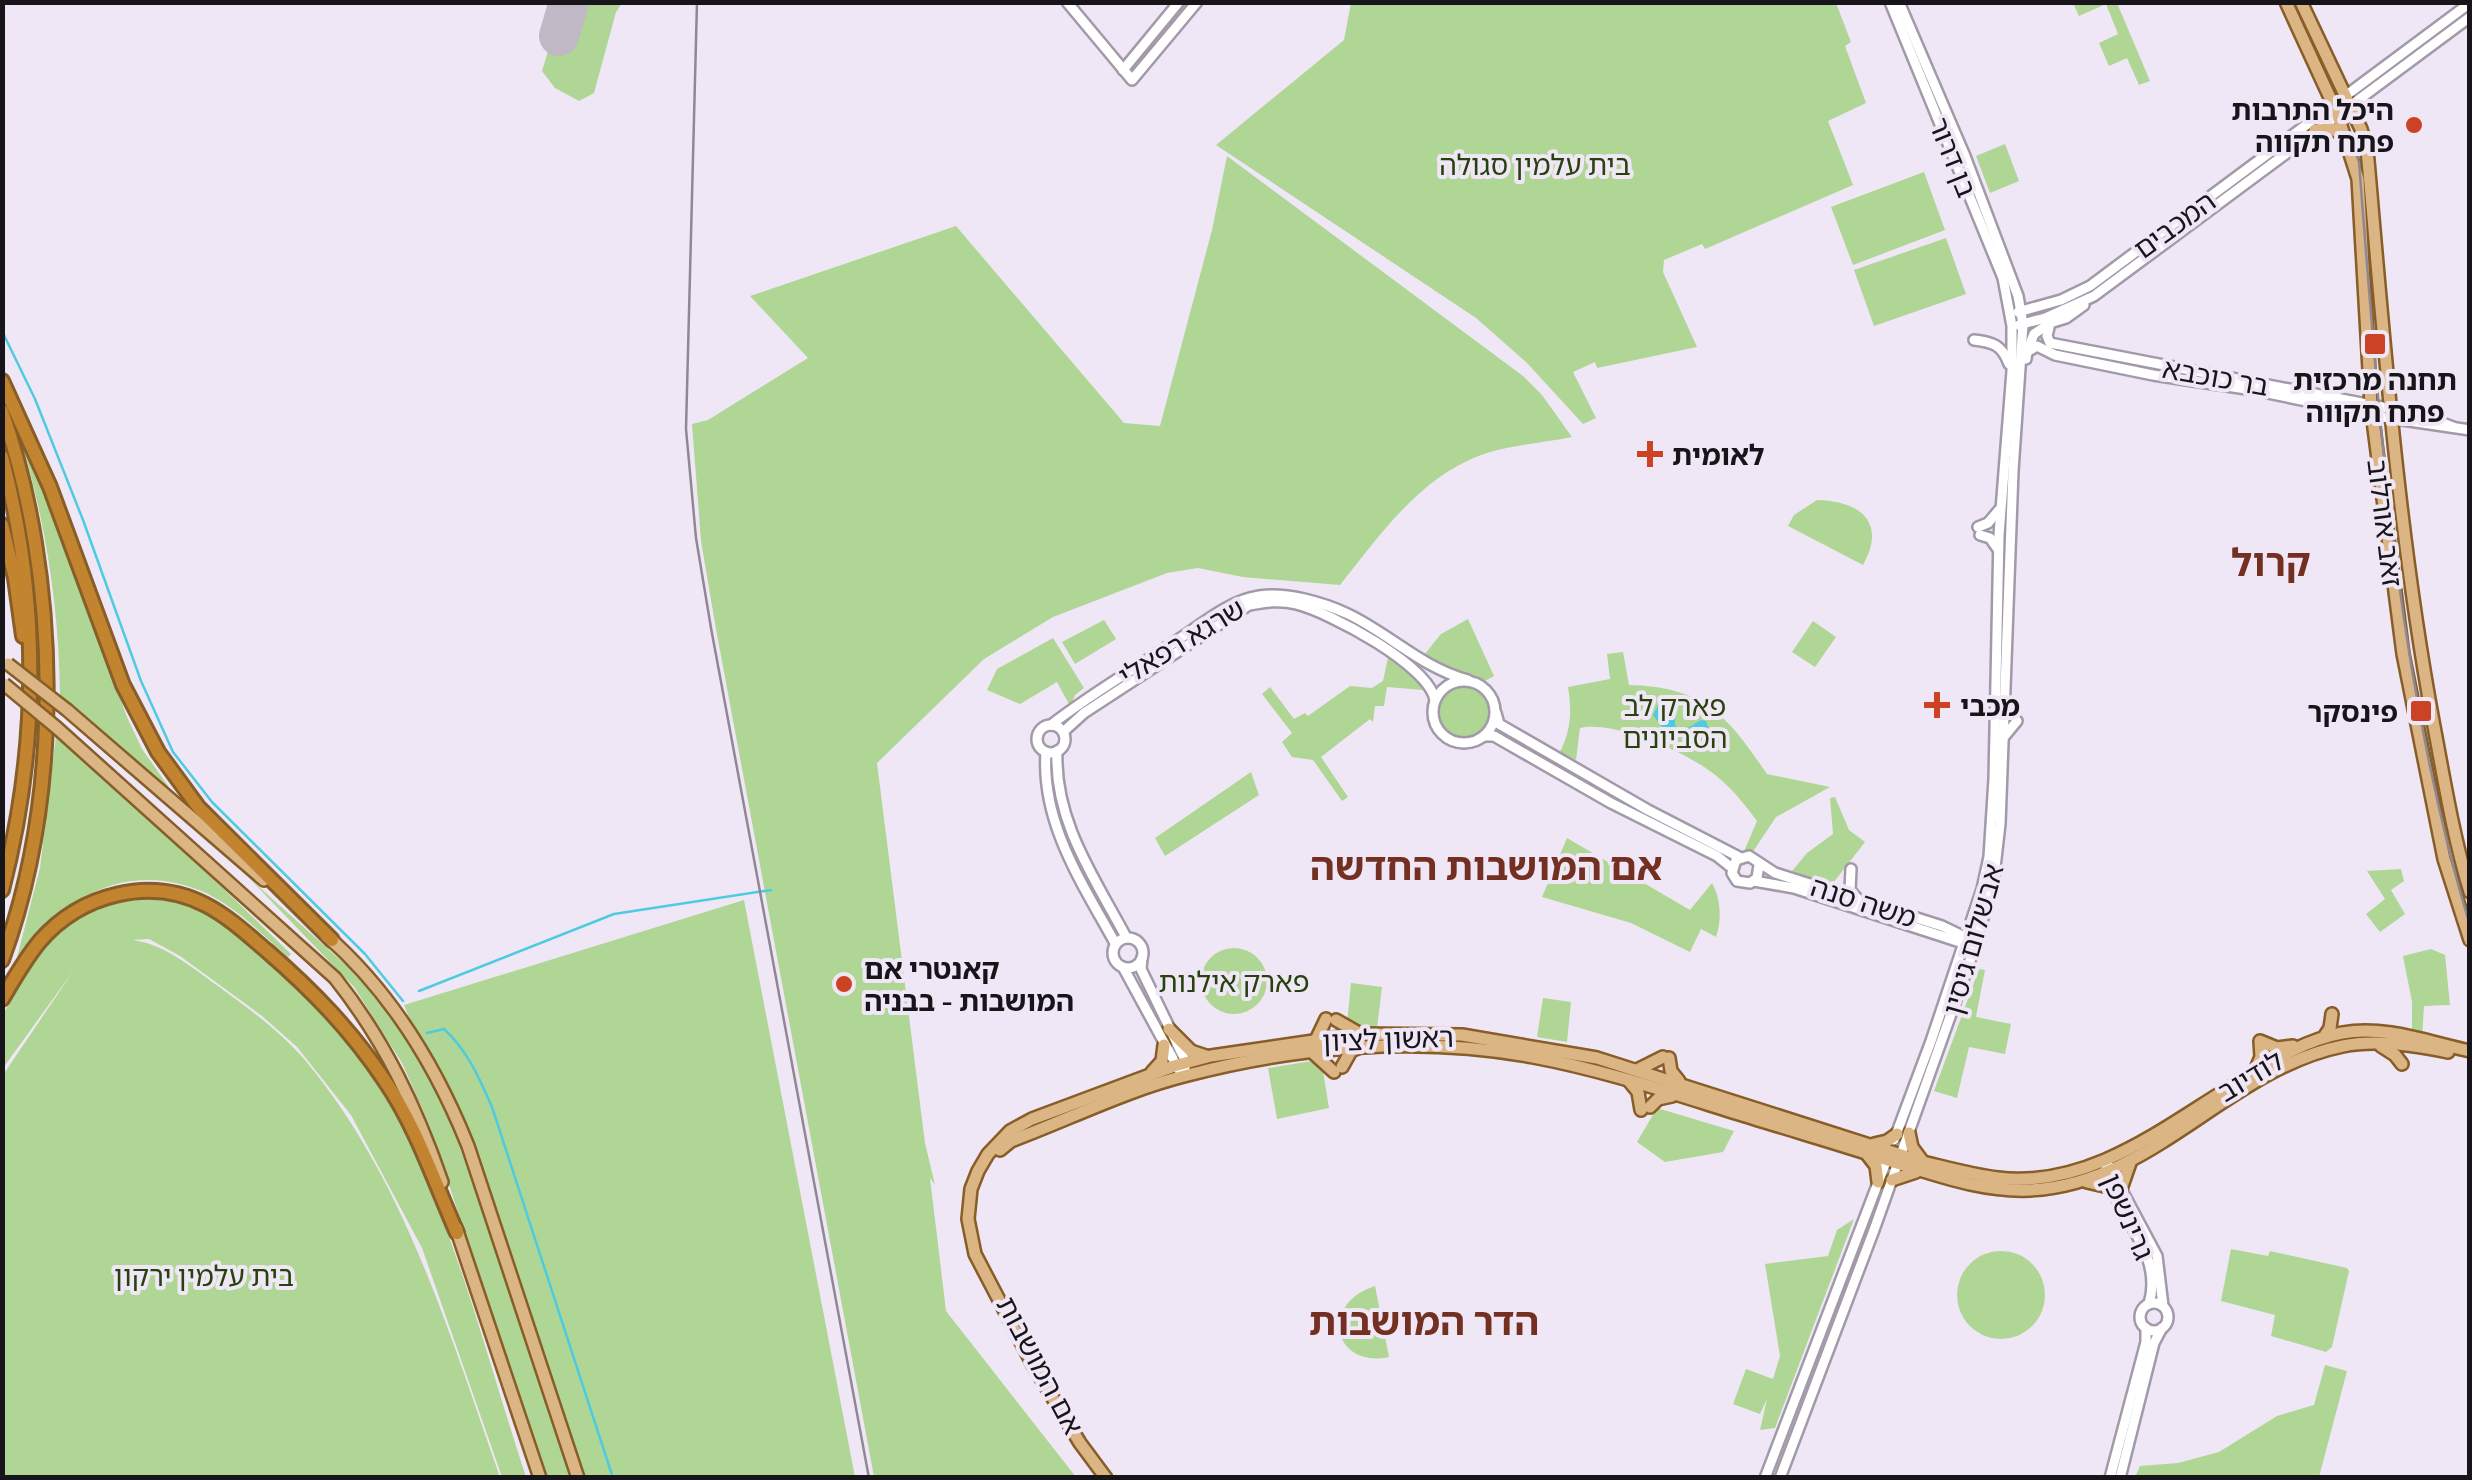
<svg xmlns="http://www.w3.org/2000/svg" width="2472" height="1480" font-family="'Exo 2','Noto Sans Hebrew',sans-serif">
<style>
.green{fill:#afd694}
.water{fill:#4fcbe0}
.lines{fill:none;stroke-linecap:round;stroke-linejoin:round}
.stream{stroke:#4fcbe0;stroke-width:2.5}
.runway{stroke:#c0b8c4;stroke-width:40}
.minor-casing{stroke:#a29aa8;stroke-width:14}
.major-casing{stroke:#875d28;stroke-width:16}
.highway-casing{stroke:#875d28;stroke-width:18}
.minor{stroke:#fff;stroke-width:9}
.major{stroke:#dbb583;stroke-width:11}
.highway{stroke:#c38430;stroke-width:12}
.tram{stroke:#8f8893;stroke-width:2.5}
.rail{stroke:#8f8893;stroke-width:2.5}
.major-bridge-casing{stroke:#875d28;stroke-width:16;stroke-linecap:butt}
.major-bridge{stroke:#dbb583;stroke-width:11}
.poi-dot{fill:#cc4225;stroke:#f0e7f6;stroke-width:4}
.labels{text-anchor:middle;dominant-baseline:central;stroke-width:8;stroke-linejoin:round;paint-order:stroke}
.poi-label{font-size:28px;font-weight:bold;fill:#18151a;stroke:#f0e7f6;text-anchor:start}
.street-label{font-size:28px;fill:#18151a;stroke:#f0e7f6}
.park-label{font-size:28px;fill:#27420c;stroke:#f0e7f6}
.district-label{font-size:38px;font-weight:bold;fill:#732f21;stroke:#f0e7f6}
</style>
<rect width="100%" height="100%" fill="#f0e7f6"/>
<g class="green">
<path d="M553,3H622L616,12L594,93L579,101L555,88L542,71L549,48L543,35Z"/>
<path d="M1351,3H1836L1851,42L1845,46L1866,103L1828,121L1853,185L1705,249L1702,244L1664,260L1663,272L1697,347L1597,368L1595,362L1573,372L1596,418L1583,424L1527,363L1476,318L1216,145L1344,40Z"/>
<path d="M2073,3H2117L2150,81L2139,85L2127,58L2109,66L2099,43L2118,34L2106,4L2079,16Z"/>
<path d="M2005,144L2019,181L1990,193L1976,156Z"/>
<path d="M1227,156L1523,376L1542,395L1572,437C1543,443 1509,445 1481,455C1419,478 1380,535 1340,585L1243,577L1198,568L1167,573L1053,617L984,659L877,763L925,1143L935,1185L930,1178L946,1311L1076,1477H874L716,629L701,541L692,424L708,420L808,358L750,296L956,226L1124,423L1160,426L1212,230Z"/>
<path d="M1924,172L1945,230L1853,265L1831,207Z"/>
<path d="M1946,238L1966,294L1874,326L1854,270Z"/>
<path d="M21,440L59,531L127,717L142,749L173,793L60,695C59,608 46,524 21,440Z"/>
<path d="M1817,500C1860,501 1887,522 1863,565L1788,526L1794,515Z"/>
<path d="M1468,619L1494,676L1483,682L1445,669L1424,655L1441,634Z"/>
<path d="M1104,620L1116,639L1075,664L1062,642Z"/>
<path d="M1813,621L1836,637L1815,667L1792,652Z"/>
<path d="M1053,638L1084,688L1075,695L1072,702L1069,704L1057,682L1020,704L987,690L997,669Z"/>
<path d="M1623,652L1629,685C1704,687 1727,715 1767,774L1830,787L1776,817L1754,850L1742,856L1757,821C1746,806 1734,791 1720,779C1694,755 1615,720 1580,728L1576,760L1560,752C1571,730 1572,712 1568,687L1610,679L1607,654Z"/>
<path d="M1389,653L1434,691L1387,687L1384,706H1375L1373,722L1370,719L1321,757L1348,797L1342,801L1313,760L1292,757L1282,742L1292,733L1262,694L1270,687L1294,719L1305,713L1308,716L1350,686L1372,688L1383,681Z"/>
<circle cx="1464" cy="712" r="28"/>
<path d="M56,736L168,835L291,954L288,957C263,935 238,909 208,894C128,857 58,898 15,965L40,868Z"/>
<path d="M1251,772L1259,795L1165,856L1155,838Z"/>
<path d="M1835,797L1849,830L1865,842L1833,883H1828L1792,871L1807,853L1833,834L1830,798Z"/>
<path d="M1567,838L1690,910L1712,883C1721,899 1722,920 1716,937L1701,929L1690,952L1631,923L1542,897Z"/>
<path d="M2401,869L2404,881L2391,890L2405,914L2380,932L2366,914L2385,899L2367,871Z"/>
<path d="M249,878L367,984L425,1067L454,1130L572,1477H545L429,1124L402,1063L354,987Z"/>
<path d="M148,897C196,900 230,926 266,957C310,995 351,1037 381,1087C448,1199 485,1353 526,1477H502L422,1248L351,1115L297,1047L262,1016L180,956L149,939L132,940C165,944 191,967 218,986C248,1008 280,1031 305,1060C405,1180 449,1333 500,1477H3V1075L74,970L3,1068V1014L42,949L75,920L96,908Z"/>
<path d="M744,900L855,1477H585L471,1135L451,1089L413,1027L404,1005Z"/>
<circle cx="1234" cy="981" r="33"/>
<path d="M2431,949L2445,955L2450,1005L2424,1006L2422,1039L2412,1036V1002L2403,956Z"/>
<path d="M1979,969L1985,970L1976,1017L2011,1024L2005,1054L1969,1047L1957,1098L1934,1091Z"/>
<path d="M1351,983L1382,987L1377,1028L1347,1024Z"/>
<path d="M1543,998L1571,1002L1567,1042L1537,1037Z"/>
<path d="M1312,1061L1323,1071L1329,1108L1277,1119L1268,1068Z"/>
<path d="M1657,1108L1734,1131L1723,1152L1665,1162L1637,1142Z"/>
<path d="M1854,1219L1775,1428L1760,1430L1767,1399L1760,1414L1733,1404L1746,1369L1773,1379L1780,1356L1765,1264L1828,1256L1837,1230Z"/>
<path d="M2231,1249L2268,1256L2270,1251L2347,1268L2349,1271L2332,1347L2326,1352L2271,1336L2275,1315L2221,1301Z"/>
<circle cx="2001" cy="1295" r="44"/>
<path d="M1375,1286L1389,1357C1335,1369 1317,1305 1375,1286Z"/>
<path d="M2325,1365L2347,1371L2319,1477H2135L2140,1466L2178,1463L2219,1452L2277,1416L2314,1405Z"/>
</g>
<path class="water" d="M1660,701L1673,704L1676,730L1683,731L1701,720L1706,721L1710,732L1708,736L1690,739L1669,736L1653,715Z"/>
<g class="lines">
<g class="stream">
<path d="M2,331L35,399L83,520L141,681L173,752L212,802L365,954L403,1001"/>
<path d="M419,991L614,914L771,890"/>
<path d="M427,1033L444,1029C468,1051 479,1078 492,1107L613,1478"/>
</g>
<path class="runway" d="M559,36L569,2"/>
<defs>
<g id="minor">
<path d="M1067,2L1132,80L1197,2"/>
<path d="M1890,2L2003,278L2012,326V371L1999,535L1994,779L1989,857L1982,889L1931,1041L1894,1140"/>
<path d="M1123,70L1179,2"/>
<path d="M2084,305L2066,318L2050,323L2047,336L2050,343L2419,414L2453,427"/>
<path d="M2018,312L2061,300L2090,286L2470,3"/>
<path d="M2019,325L2045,318L2094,296L2470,17"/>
<path d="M1974,340C1993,342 2002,345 2009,364"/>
<path d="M2027,352L2034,334L2050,323"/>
<path d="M2026,359L2027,352L2037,346L2055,355L2153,375L2253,390L2389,418L2470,430"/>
<path d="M1978,527L1988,523L1999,510"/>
<path d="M1980,535L1990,538L1997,548"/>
<circle cx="1464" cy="712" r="31"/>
<path d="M1496,713L1499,724L1648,810L1739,857"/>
<path d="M1051,725C1092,693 1136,668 1179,639C1202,624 1230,600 1259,596C1287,592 1322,602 1348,614C1390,634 1422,668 1468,680"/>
<circle cx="1051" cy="739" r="14"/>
<path d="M1063,732L1084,713L1249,605C1265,602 1280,600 1296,604C1329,612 1431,666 1435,701"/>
<path d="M1484,736H1494L1611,803L1717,856L1732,868"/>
<path d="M2003,738L2017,721"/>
<path d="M1057,751C1054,821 1094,877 1126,937"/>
<path d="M1046,752C1041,823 1082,883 1115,943"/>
<path d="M1759,865L1757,878L1750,883L1737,881L1732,873L1736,860L1749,856L1775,873L1942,926L1969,939"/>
<path d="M1851,869L1850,890L1856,897"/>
<path d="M1754,881L1794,888L1966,944"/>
<circle cx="1128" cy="953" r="15"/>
<path d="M1142,958L1141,969L1186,1062L1185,1068"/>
<path d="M1123,967L1179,1070"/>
<path d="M2106,1166C2112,1215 2165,1250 2149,1304"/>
<path d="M2109,1166L2157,1256L2163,1306"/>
<circle cx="2154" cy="1317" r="14"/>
<path d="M1765,1478L1889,1154"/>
<path d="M1780,1478L1874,1230L1971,958L1993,885L2000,824L2013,471L2023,324L2018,296L1965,156L1899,2"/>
<path d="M2110,1478L2146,1342V1328"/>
<path d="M2120,1478L2154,1343L2162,1328"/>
</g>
<g id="major">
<path d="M2286,2L2337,113L2358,179L2371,405L2403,654L2444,859L2470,940"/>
<path d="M2301,2L2361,129L2367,149C2384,341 2398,532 2433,721C2444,779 2453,836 2470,892"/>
<path d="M2315,130L2332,129L2344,135"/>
<path d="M67,710L264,880"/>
<path d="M57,728L335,978C385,1041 416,1107 442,1182"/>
<path d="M326,935C391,992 436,1066 468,1146L578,1478"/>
<path d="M1336,1020L1357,1032"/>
<path d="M1169,1029L1191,1051L1206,1056"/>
<path d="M2324,1037L2330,1028L2332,1014"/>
<path d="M1316,1040L1326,1019"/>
<path d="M2381,1046L2395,1055L2402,1064"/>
<path d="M1311,1051L1334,1072"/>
<path d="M1669,1058L1671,1071L1679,1081"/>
<path d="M1342,1067L1351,1051L1358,1048"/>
<path d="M1637,1070L1663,1057"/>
<path d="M2255,1071L2261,1057L2260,1041L2277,1048L2293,1046"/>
<path d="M1152,1072L1162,1061L1164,1045"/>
<path d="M1629,1081L1638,1092L1641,1110"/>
<path d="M1650,1107L1658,1099L1672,1096"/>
<path d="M1909,1133L1912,1147L1923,1162"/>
<path d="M1874,1144L1887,1141L1897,1134"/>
<path d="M1000,1150L1011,1141C1070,1119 1127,1090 1188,1075C1299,1046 1419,1036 1533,1057C1608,1071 1680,1096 1752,1118C1800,1133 1849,1147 1897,1163C1940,1176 1983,1192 2029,1190C2152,1185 2228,1069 2343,1046C2376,1039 2415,1045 2448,1052"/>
<path d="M1866,1153L1876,1166L1878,1182"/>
<path d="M1892,1180L1916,1172"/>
<path d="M2087,1182L2113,1188"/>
<path d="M2122,1186L2130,1163"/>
<path d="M456,1228L540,1478"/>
<path d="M1106,1478L1080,1443L1033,1365L975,1254L968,1219L971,1189L978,1171L988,1154L1010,1131L1032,1119L1174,1066L1211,1056L1361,1034L1462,1035L1597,1058L1923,1162C1948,1168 1973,1175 1998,1178C2090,1189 2165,1126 2240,1081C2272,1061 2304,1040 2342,1033C2385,1025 2428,1042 2470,1051"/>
</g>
<g id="highway">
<path d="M2,381L50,487L123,685L158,752L199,808L332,940"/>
<path d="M2,411C60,577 63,794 2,960"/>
<path d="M2,457C40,600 39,746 2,890"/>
<path d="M2,525L15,578L23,636"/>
<path d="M2,999C14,979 25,959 40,941C81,894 150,876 206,905C229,917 248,935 267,951C313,991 351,1030 385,1081C416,1126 435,1183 457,1233"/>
</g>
</defs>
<use href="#minor" class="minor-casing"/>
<use href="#major" class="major-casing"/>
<use href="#highway" class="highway-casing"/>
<use href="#minor" class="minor"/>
<use href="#major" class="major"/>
<use href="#highway" class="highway"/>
<path class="tram" d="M2349,132L2359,162C2379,418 2396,679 2470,926"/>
<path class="rail" d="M697,2L686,429L696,538L711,628L869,1478"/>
<defs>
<g id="major-bridge">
<path d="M8,664L67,710"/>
<path d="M4,684L57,728"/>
</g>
</defs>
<use href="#major-bridge" class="major-bridge-casing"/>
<use href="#major-bridge" class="major-bridge"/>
</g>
<g class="poi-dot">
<circle cx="2414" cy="125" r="10"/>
<rect x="2363" y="332" width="24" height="24" rx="5"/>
<path d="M1645 439h10v10h10v10h-10v10h-10v-10h-10v-10h10z"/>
<path d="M1932 690h10v10h10v10h-10v10h-10v-10h-10v-10h10z"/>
<rect x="2409" y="699" width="24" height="24" rx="5"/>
<circle cx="844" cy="984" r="10"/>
</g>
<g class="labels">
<g class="poi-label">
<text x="2394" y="109" text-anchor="end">היכל התרבות<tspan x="2394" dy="32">פתח תקווה</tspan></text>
<text x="2375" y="379" text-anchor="middle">תחנה מרכזית<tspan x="2375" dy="32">פתח תקווה</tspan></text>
<text x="1672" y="454">לאומית</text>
<text x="1960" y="705">מכבי</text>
<text x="2398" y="711" text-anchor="end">פינסקר</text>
<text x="864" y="968">קאנטרי אם<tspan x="864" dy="32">המושבות - בבניה</tspan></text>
</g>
<g class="street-label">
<text transform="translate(1954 157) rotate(68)">בן דרור</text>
<text transform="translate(2174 224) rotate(-36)">המכבים</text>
<text transform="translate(2216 376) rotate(10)">בר כוכבא</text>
<text transform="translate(2386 523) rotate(83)">זאב אורלוב</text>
<text transform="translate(1181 641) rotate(-31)">שרגא רפאלי</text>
<text transform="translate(1864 901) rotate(18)">משה סנה</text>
<text transform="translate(1972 939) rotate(-74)">אבשלום גיסין</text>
<text transform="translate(1388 1038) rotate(-2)">ראשון לציון</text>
<text transform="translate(2250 1075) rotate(-31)">לודיוב</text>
<text transform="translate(2129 1216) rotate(67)">גרינשפן</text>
<text transform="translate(1041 1365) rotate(62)">אם המושבות</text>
</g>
<g class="park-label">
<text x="1535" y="164">בית עלמין סגולה</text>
<text x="1675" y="705">פארק לב<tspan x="1675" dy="32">הסביונים</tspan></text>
<text x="1234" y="981">פארק אילנות</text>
<text x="204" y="1275">בית עלמין ירקון</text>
</g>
<g class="district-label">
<text x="2271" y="561">קרול</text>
<text x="1486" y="865">אם המושבות החדשה</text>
<text x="1424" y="1320">הדר המושבות</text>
</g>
</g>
<rect width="2472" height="1480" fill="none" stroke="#18151a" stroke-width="10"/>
</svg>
